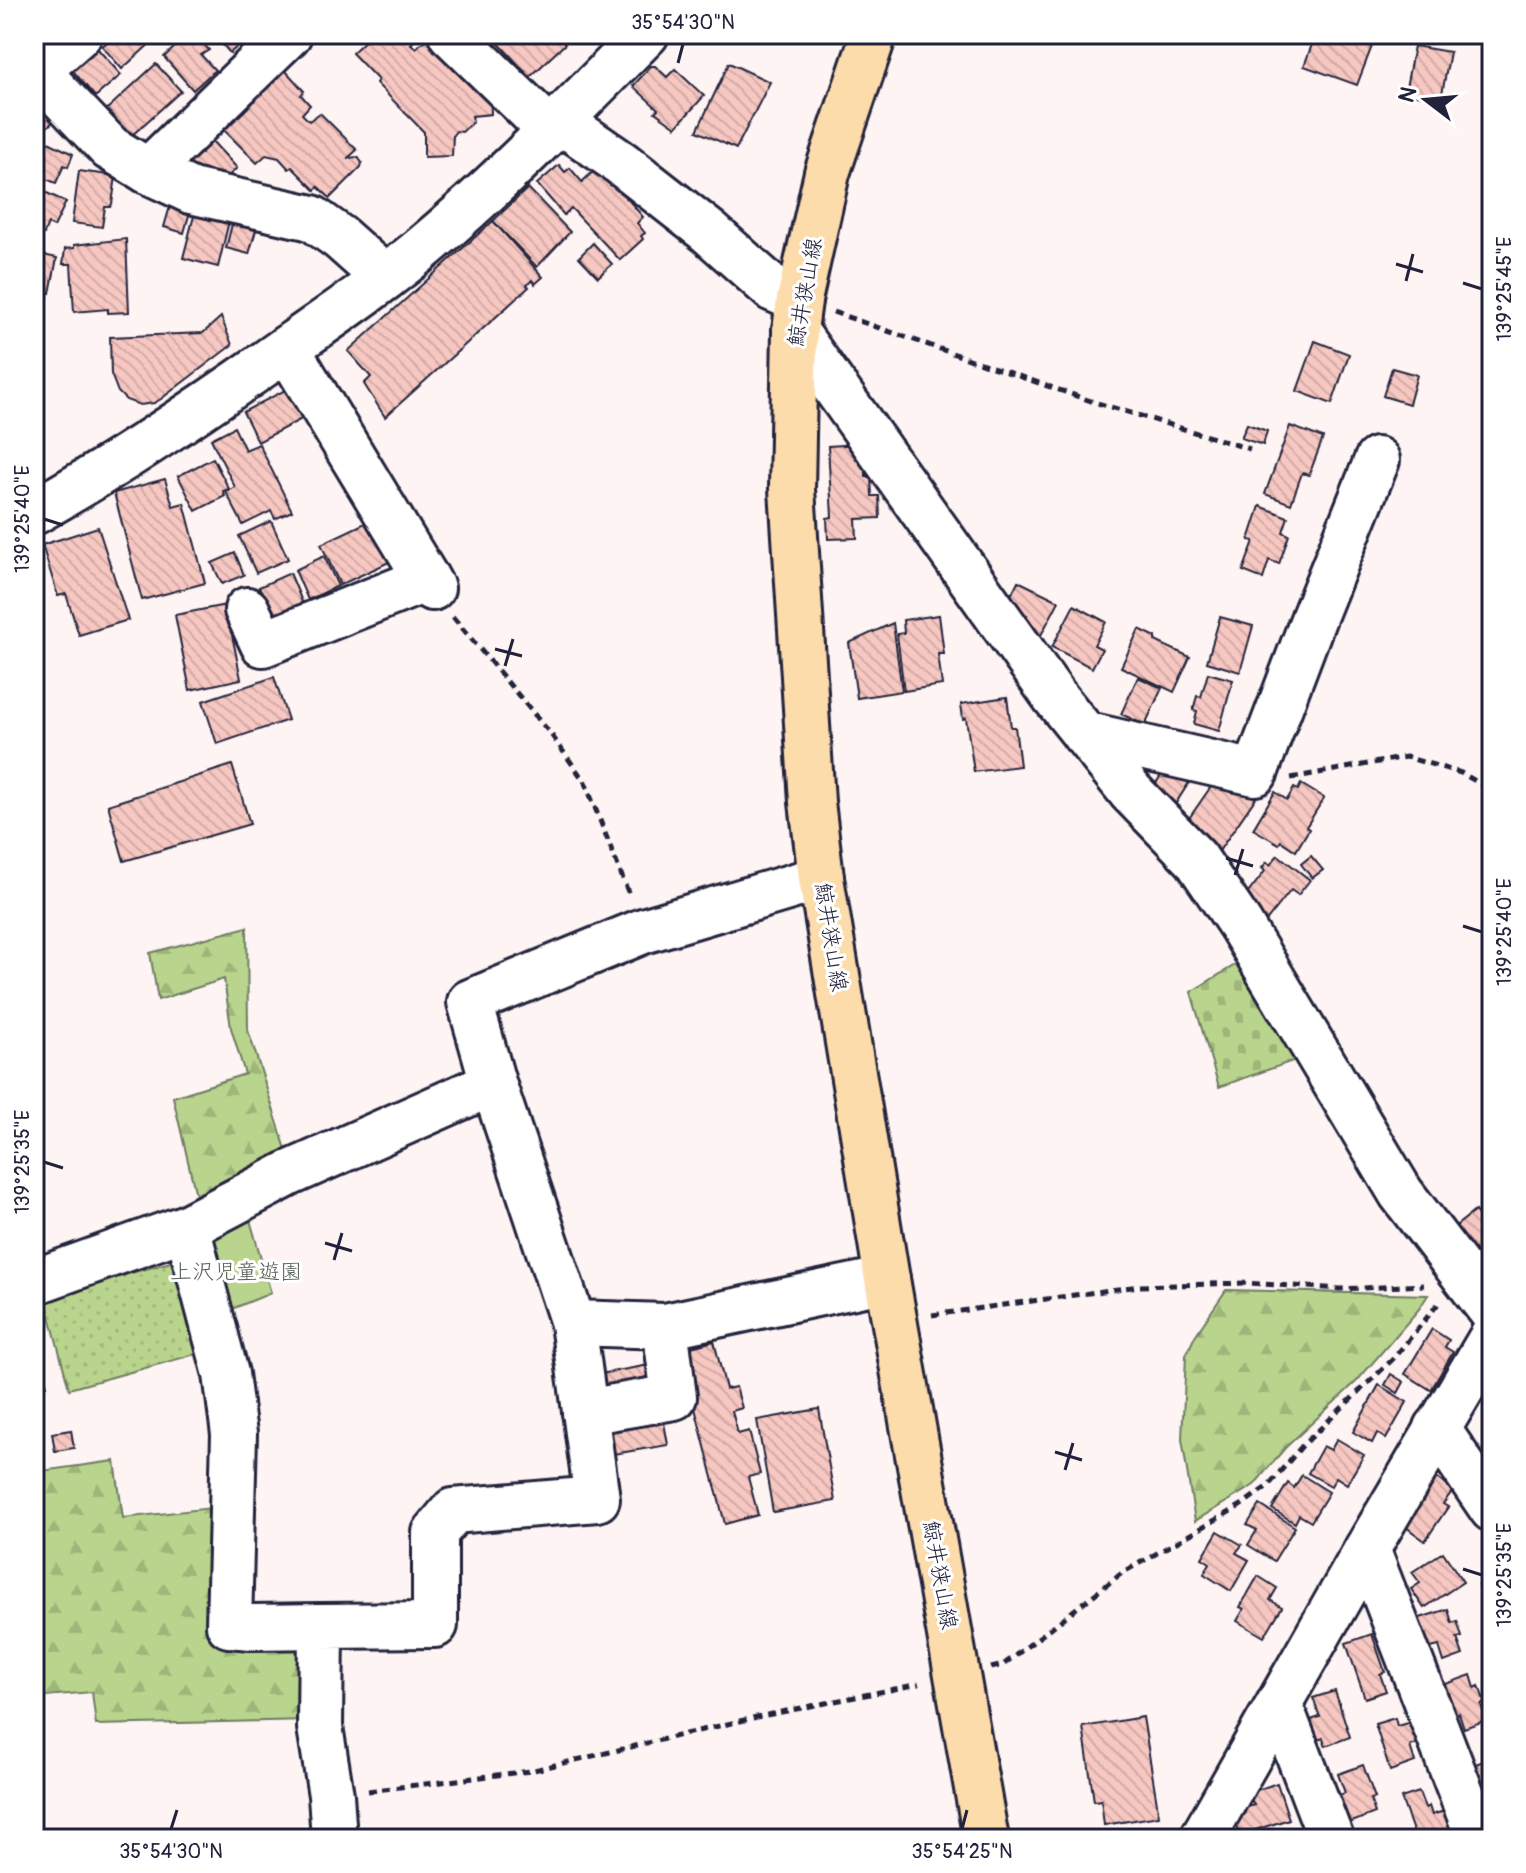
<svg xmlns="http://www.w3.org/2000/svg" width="1526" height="1873" font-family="Pangolin,'Klee One',sans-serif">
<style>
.grass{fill:url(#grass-dots);stroke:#6e7b64;stroke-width:2}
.forest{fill:url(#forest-firs);stroke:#6e7b64;stroke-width:2}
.cemetery{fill:url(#cemetery-stones);stroke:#6e7b64;stroke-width:2}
.park{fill:#b9d48c;stroke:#6e7b64;stroke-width:2}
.building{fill:url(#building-back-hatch);stroke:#22223b;stroke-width:2}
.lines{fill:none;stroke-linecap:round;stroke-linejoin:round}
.minor-casing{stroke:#22223b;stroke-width:50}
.major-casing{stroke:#22223b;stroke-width:50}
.path{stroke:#22223b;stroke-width:5;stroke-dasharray:8 6;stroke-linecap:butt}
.minor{stroke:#fff;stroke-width:44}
.major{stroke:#fddcac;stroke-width:44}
.ticks{fill:none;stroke:#22223b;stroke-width:3}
.labels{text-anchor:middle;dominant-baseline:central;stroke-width:6;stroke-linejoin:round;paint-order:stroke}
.street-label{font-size:22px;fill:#22223b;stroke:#fff}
.park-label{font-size:22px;fill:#576057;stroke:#fff}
.neatline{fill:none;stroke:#22223b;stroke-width:3}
.ticks-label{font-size:20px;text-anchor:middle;fill:#22223b}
</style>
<defs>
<pattern id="grass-dots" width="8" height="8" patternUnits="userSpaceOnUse" patternTransform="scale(2)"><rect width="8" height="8" fill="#b9d48c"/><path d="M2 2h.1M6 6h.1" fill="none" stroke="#9fb67a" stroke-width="1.8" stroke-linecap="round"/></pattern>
<pattern id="forest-firs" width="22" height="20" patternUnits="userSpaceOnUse" patternTransform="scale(2)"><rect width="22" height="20" fill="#b9d48c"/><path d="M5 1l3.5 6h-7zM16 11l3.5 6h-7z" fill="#9fb67a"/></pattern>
<pattern id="cemetery-stones" width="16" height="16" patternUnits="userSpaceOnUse" patternTransform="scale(2)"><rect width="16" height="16" fill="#b9d48c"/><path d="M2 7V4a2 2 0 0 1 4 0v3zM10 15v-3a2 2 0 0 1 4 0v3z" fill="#9fb67a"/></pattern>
<pattern id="building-back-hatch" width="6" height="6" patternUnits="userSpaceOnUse" patternTransform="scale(2)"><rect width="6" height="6" fill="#f7c7c1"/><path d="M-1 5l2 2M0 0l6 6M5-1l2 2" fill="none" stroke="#d3aba7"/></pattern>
</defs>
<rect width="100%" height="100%" fill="#fdf4f3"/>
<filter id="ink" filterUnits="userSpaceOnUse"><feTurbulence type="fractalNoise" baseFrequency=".0125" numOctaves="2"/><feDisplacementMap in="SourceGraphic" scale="16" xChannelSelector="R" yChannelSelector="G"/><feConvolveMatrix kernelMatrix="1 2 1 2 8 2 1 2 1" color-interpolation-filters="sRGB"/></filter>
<g filter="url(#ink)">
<path class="grass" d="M178,1260L203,1352L69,1389L45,1297Z"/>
<g class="forest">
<path d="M247,927L248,1030L290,1162L198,1204L173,1097L245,1074L231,1028L224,979L158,1000L150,953Z"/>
<path d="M1226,1290L1428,1295L1419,1309L1357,1381L1285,1448L1254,1485L1195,1521L1182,1439L1186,1355L1195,1336Z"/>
<path d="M34,1428L42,1471L115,1461L123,1518L220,1507L222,1634H308L309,1720L96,1725L92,1692L34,1697Z"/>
</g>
<path class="cemetery" d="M1250,956L1307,1056L1219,1087L1191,992Z"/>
<path class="park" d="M246,1206L271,1293L217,1315L199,1231Z"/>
<g class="building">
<path d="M109,34H145L152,42L122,69L102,46L110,40L106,36Z"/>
<path d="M189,34H195L209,50L201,55L215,70L193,90L164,57Z"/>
<path d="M213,34H251L230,53Z"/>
<path d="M372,34H420L411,44L416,48L426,39L476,88H490L491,114L472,116L473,122L462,132L456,131L453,135L452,156L424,157V132L376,83L378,80L352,53Z"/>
<path d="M490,34H555L565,44L530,77Z"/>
<path d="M1316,34H1340L1372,46L1357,85L1304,66Z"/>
<path d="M89,39L121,75L95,97L69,66Z"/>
<path d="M1414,46L1450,52L1441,99L1405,93Z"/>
<path d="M729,63L770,82L736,149L697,131Z"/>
<path d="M156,64L181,91L130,137L106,110Z"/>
<path d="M651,66H655L667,77L675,69L704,96L676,127L655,112L658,109L633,86Z"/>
<path d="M285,70L304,91L301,95L310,105L302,114L309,121L320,113L357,150L348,158L358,157L362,163L361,167L330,198L318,187L315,190L292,167L289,169L279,158L266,155L257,163L222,128Z"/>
<path d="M34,89L60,116L40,133L36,128L34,130Z"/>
<path d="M36,136L73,154L68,167L64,165L56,183L34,174Z"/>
<path d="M211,140L237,168L220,184H207L187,163Z"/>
<path d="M559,165L565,172L570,168L582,182L599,166L628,194L625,196L643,217L637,223L645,233L641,236L643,239L620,260L571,208L564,215L537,184Z"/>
<path d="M79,171L116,176L112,204L110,207H105L102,227L72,223Z"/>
<path d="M34,187L66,202L54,227L48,224L44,234L34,230Z"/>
<path d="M528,188L570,232L537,267L493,221Z"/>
<path d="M171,203L191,208L184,233L164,227Z"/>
<path d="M196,208L230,217L218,267L183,258Z"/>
<path d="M234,216L258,223L249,254L226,248Z"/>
<path d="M493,221L543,277L535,284L532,280L527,285L529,287L385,417L364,384L371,377L348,351Z"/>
<path d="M126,239L129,312L108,313V309L74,312L71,264H63L65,249L74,248V245Z"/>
<path d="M593,243L612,264L598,277L579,257Z"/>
<path d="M34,253L57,258L50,293L34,290Z"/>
<path d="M34,292L48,296L42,320L34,318Z"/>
<path d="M221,317L232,345L161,399L154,403L140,405L126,400L118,392L111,374L110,337L203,333Z"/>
<path d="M1315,341L1349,354L1332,404L1297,391Z"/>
<path d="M1392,368L1417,375L1409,404L1383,396Z"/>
<path d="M295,385L311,414L258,442L243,412Z"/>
<path d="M1247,424L1267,431L1263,445L1241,438Z"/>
<path d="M1290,426L1323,438L1309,475L1302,473L1291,504L1265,494Z"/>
<path d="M234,427L245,450L259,444L292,511L275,519L271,511L243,525L226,492L235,487L211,439Z"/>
<path d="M860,444V463H866V477H871L872,496H879L880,518L856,519L857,538L828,539L827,518L832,517L828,446Z"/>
<path d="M213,458L229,489L223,491L225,496L196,511L178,476Z"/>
<path d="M165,479L173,506L184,503L205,583L142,600L114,493Z"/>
<path d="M1260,506L1288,517L1283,532L1289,535L1279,564L1269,560L1263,579L1243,571L1254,541L1249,540Z"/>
<path d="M384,514L404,555L340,585L321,544Z"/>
<path d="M271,521L288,559L256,573L239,536Z"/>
<path d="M98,527L128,620L79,635L66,594L58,596L42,545Z"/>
<path d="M235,553L244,575L222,584L212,563Z"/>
<path d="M324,556L338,586L308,600L295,570Z"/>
<path d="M290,573L303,604L272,618L259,587Z"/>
<path d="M1018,581L1059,601L1040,637L1020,627L1027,615L1006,605Z"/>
<path d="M226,605L241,679L190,690L175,615Z"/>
<path d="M1074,605L1106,622L1094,645L1102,649L1092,668L1052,647Z"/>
<path d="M939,615L944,654H938L942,685L904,691L897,634L904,633L903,620Z"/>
<path d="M1220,617L1253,626L1240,672L1207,662Z"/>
<path d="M893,623L902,691L857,698L849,643Z"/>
<path d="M1139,629L1156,637L1155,641L1190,657L1174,692L1121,667Z"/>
<path d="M1208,673L1233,680L1219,731L1194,724L1197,711L1193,710L1197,696L1201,697Z"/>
<path d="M274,677L288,720L217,744L203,701Z"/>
<path d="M1138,677L1162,688L1145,725L1121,714Z"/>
<path d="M1007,697L1011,727H1015L1020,766L974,772L966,718L963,719L961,704Z"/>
<path d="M232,765L250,824L124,861L108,805Z"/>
<path d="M1167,766L1190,781L1174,806L1151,791Z"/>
<path d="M1219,775L1257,796L1219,851L1183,827Z"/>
<path d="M1301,784L1324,798L1306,827L1309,829L1296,851L1281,841L1279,844L1253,829L1275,792L1287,800L1294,788L1298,790Z"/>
<path d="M1278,855L1310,880L1298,895L1291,890L1264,924L1245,897L1265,871L1262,868L1267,862L1270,865Z"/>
<path d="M1311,856L1323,870L1312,878L1301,864Z"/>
<path d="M1475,1211L1492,1232V1268L1486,1273L1452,1229Z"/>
<path d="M1432,1329L1449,1340L1445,1347L1453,1352L1431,1390L1405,1374Z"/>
<path d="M35,1335L46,1368L42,1370L47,1385L34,1390Z"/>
<path d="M714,1341L726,1389L736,1387L742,1408L732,1411L738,1434L749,1431L760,1474L748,1477L758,1515L725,1524L680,1350Z"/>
<path d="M655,1364L659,1388L594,1401L589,1376Z"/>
<path d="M1391,1374L1404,1382L1398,1393L1385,1385Z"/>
<path d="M1379,1385L1407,1402L1386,1439L1377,1433L1372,1443L1353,1432Z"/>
<path d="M819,1409L835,1501L773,1512L757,1420Z"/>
<path d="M662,1411L668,1445L601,1456L596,1422Z"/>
<path d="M71,1430L74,1448L55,1451L52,1433Z"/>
<path d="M1337,1439L1364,1455L1347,1484L1336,1477L1331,1486L1308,1473L1323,1446L1331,1450Z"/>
<path d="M1302,1475L1329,1492L1311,1522L1299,1515L1295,1523L1272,1509L1288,1483L1294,1488Z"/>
<path d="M1435,1477L1453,1490L1443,1504L1448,1507L1425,1541L1402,1524Z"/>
<path d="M1260,1505L1295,1527L1274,1561L1248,1545L1257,1530L1247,1525Z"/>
<path d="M1218,1531L1242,1545L1236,1553L1249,1560L1231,1591L1204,1574L1210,1563L1202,1558Z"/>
<path d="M1443,1552L1463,1582L1424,1608L1411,1589L1420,1583L1412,1572Z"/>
<path d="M1258,1576L1277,1588L1270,1600L1282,1607L1264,1637L1237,1621L1244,1609L1240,1607Z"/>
<path d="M1492,1580V1628L1478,1585Z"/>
<path d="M1448,1609L1452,1623L1457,1621L1462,1637L1457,1638L1463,1655L1444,1662L1439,1646L1427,1649L1417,1619Z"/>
<path d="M1372,1634L1385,1672L1380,1674L1386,1691L1365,1698L1346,1643Z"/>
<path d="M1471,1675L1475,1688L1479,1686L1485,1703L1481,1705L1487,1720L1464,1728L1459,1713L1450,1716L1440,1686Z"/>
<path d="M1335,1691L1350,1737L1326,1746L1323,1738L1318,1740L1311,1720L1320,1717L1313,1698Z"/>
<path d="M1143,1717L1159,1816L1104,1825L1101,1800L1094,1801L1083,1727Z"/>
<path d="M1395,1718L1397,1726L1411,1722L1418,1744L1410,1746L1415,1762L1390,1771L1375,1724Z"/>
<path d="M1492,1758V1816L1470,1766Z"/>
<path d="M1363,1765L1375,1798L1370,1799L1375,1813L1347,1824L1336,1796L1345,1793L1338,1774Z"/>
<path d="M1277,1783L1289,1819L1240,1835L1234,1817L1245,1813L1243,1808L1254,1805L1251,1799L1257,1790Z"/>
<path d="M1419,1792L1425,1808L1429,1806L1432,1815L1444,1811L1452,1831L1443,1834L1445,1839H1416L1401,1798Z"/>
</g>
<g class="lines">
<defs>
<g id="minor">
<path d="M79,34L37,71L110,148L148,171L191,191L312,218L340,238L385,278"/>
<path d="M451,34L551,131"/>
<path d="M560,121L621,163L709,232L773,289L799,300"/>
<path d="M148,171L289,34"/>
<path d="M795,331L1054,696L1131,792L1196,859L1240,924L1401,1193L1492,1312"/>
<path d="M287,348L432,588"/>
<path d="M34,512C125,461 210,403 294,343C341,310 388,278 431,241C507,176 576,105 646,34"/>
<path d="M247,610L263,644L427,579"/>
<path d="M1084,734L1255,773L1314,617L1377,460"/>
<path d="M187,1227L226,1374L234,1434L229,1625L252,1627L321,1626"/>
<path d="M34,1282L187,1227L288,1174L493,1083"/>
<path d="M573,1323L665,1326"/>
<path d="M585,1412L674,1397L665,1326L887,1279"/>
<path d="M1437,1428L1492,1509"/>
<path d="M1367,1549L1479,1839"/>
<path d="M1280,1706L1331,1839"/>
<path d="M334,1839L331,1795L320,1727L321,1626L435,1625V1533L453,1511L597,1499L573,1323L493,1083L470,1002L643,931L821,878"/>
<path d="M1202,1839L1367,1549L1492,1337"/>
</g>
<path id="major" d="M874,34L827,173L799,300L795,331L792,489L812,802L821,878L887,1279L986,1839"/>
</defs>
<use href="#minor" class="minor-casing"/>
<use href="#major" class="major-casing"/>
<g class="path">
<path d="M833,312L1091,401L1250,449"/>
<path d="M453,617L550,733L585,782L630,897"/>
<path d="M1291,778L1406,757L1461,773L1492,790"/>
<path d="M932,1315L1139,1286L1246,1283L1341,1289L1424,1285"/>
<path d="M991,1668L1003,1665L1122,1573L1240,1506L1268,1486L1302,1446L1392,1360L1438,1304"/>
<path d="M368,1791L530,1771L757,1717L919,1684"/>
</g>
<use href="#minor" class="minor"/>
<use href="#major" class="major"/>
</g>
</g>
<path class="ticks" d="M678,63L683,44M1396,264L1423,272M1406,281L1413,254M1463,283L1482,289M44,519L63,525M495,649L522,656M505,666L513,639M1226,858L1253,866M1235,875L1243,849M1463,926L1482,932M44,1162L63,1168M325,1243L352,1251M334,1260L342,1233M1055,1452L1082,1460M1065,1470L1073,1443M1463,1569L1482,1575M171,1829L177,1810M962,1829L967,1810"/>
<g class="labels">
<g class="street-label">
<text transform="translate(805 292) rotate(-80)">鯨井狭山線</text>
<text transform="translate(831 937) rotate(81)">鯨井狭山線</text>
<text transform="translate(940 1575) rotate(80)">鯨井狭山線</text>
</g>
<g class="park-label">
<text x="236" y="1272">上沢児童遊園</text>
</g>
</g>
<rect width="1526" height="1873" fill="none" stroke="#fff" stroke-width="88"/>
<g transform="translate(1426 100) rotate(286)" stroke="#ffffff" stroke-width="6" paint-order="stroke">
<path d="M0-6L14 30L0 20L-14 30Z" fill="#22223b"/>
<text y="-12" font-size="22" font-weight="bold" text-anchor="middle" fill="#22223b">N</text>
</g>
<rect x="44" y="44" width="1438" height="1785" class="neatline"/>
<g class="ticks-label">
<text x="683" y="29">35°54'30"N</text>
<text transform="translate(1504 289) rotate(-90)" y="7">139°25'45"E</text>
<text transform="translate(22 519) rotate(-90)" y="7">139°25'40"E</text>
<text transform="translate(1504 932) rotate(-90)" y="7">139°25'40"E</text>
<text transform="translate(22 1162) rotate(-90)" y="7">139°25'35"E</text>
<text transform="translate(1504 1575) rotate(-90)" y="7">139°25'35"E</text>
<text x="171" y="1858">35°54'30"N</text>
<text x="962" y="1858">35°54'25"N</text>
</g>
</svg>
